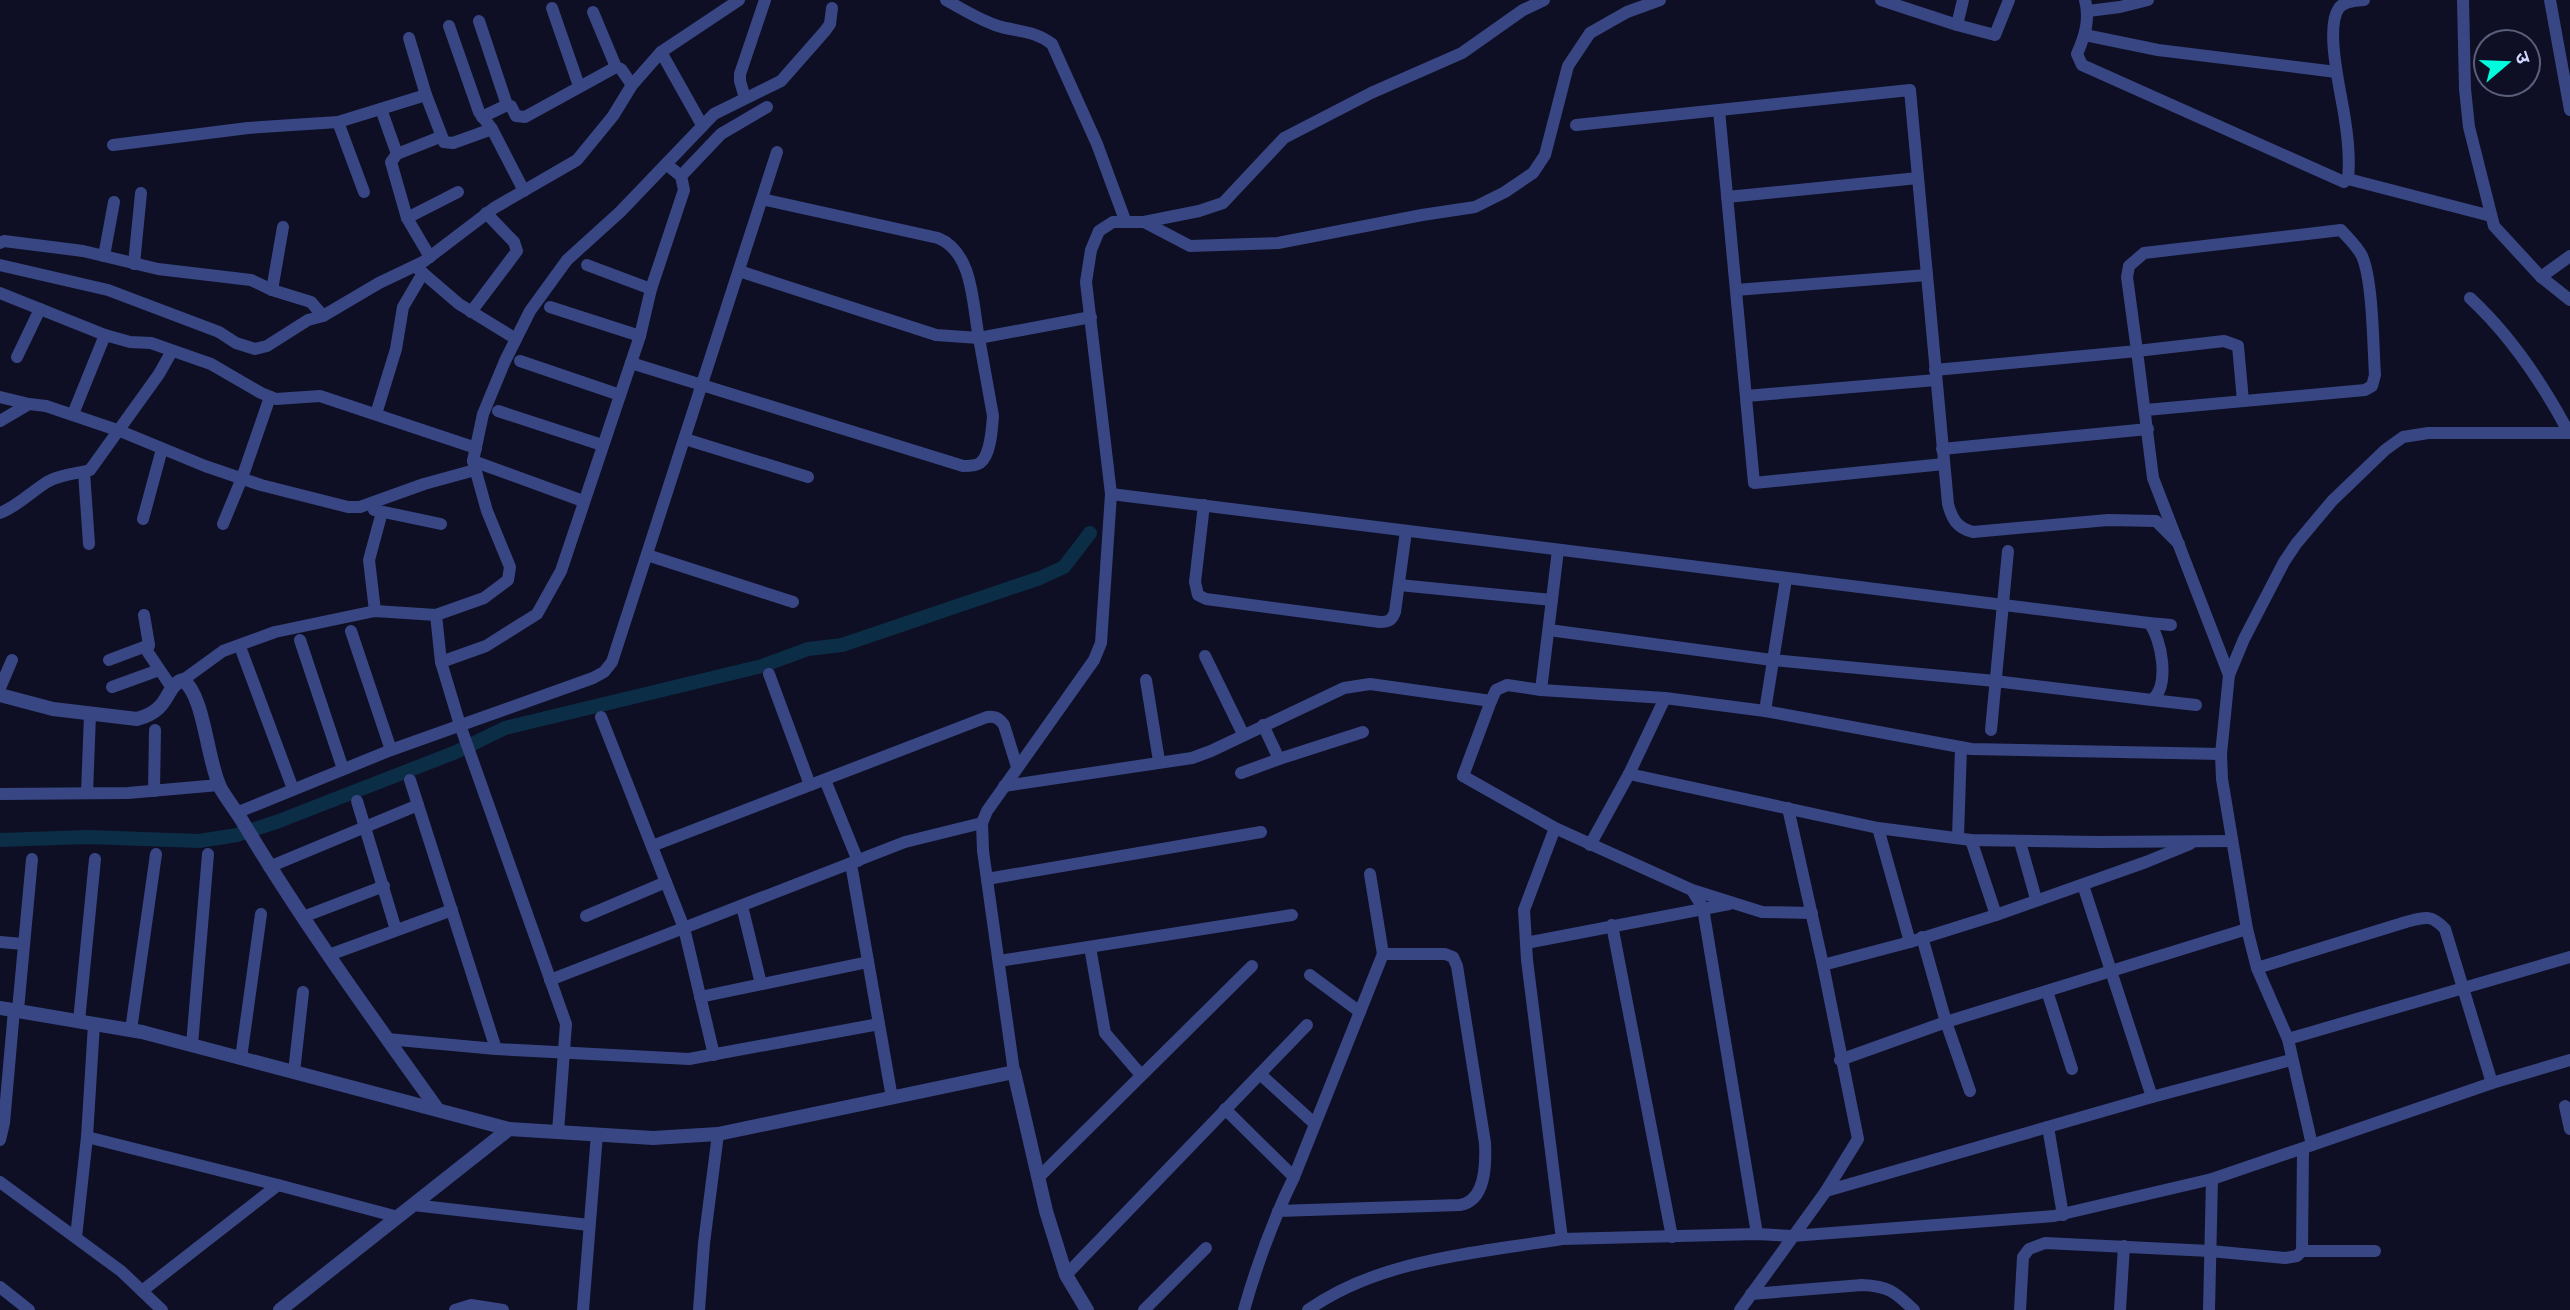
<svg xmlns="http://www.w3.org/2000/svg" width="2570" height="1310" font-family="Rubik,'Noto Sans Devanagari',sans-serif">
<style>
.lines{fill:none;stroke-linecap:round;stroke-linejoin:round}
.canal{stroke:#0b2d46;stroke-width:14}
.minor{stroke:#384683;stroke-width:12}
.tertiary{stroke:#384683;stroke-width:14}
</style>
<rect width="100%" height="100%" fill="#0e0f24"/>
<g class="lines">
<path class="canal" d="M0,840L88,837L199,841L237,835L279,821L456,752L505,728L762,666L808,649L842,645L1040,578L1064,567L1090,533"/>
<g class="minor">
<path d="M946,0C962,9 978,19 995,25C1015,32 1035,30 1052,44L1097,144L1125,220"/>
<path d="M1881,0L1957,25L1995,35L2009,0"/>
<path d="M2085,0C2090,19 2085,36 2077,54L2082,65L2344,182L2348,179C2350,160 2348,139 2345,120C2342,96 2324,28 2339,8C2344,1 2355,1 2364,0"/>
<path d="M2463,0L2465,89L2469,127L2494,226L2541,277L2570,300"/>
<path d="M2550,0L2570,110"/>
<path d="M552,8L579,86"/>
<path d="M2088,11L2120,7L2148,0"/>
<path d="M593,12L616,67"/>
<path d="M479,21L507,105"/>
<path d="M1957,25L1963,0"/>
<path d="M449,26L479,112L492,129L524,191"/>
<path d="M2085,35L2158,50L2336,72"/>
<path d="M409,38L426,95"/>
<path d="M661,52L739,0"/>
<path d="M745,98L740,81V74L765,0"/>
<path d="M381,109L397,154"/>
<path d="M1719,110L1754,483L1944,464"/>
<path d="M482,117L507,105L511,106L516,116L525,117L616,67L621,69L632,85"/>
<path d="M338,122L364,192"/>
<path d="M1576,125L1910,90L1948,504C1952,519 1957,528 1973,532L2108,520L2156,521L2179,544"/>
<path d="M113,145L248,128L338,122L426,95L444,142L453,143L492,129"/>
<path d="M681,176L721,134L767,107"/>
<path d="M2348,179L2491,216"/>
<path d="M1727,197L1918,178"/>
<path d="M407,218L458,192"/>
<path d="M1144,222L1190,246L1278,243L1422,215L1475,207L1505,192L1533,173L1545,155L1568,66L1590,33L1627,12L1660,0"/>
<path d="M0,243L4,241L83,251L158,269L251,280L272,290L311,302L323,316"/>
<path d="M104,256L114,202"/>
<path d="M430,257L407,218L391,162L397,154L440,137"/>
<path d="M134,264L141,193"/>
<path d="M0,265L108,290L219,332L236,343L255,349L267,346L308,320L323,316L379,283L423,262L494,208L577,160L613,116L632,85L661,52L702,125"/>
<path d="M587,265L651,289"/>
<path d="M417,268L459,304L516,339"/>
<path d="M739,271L936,335L979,338C972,304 974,253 938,238L762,199"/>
<path d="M2541,277L2570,256"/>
<path d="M272,290L283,227"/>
<path d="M1736,290L1927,275"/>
<path d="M0,293L105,335L130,342L151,343L211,364L261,393L276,399L320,396L476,448"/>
<path d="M550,307L640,336"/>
<path d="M471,312L517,251L514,242L486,213"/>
<path d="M17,357L40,309"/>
<path d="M520,361L620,395"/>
<path d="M631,363L963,466C968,466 976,466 980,463C991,455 992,428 993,416L979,338L1091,317"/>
<path d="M1935,370L2137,351L2127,277L2129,266L2144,253L2341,230C2348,238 2357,246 2362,256C2373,281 2373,346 2375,375L2372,386L2365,390L2146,410"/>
<path d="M1746,396L1936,380"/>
<path d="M0,397L29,404"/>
<path d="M498,411L602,445"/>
<path d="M73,414L105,335"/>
<path d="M376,414L396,349L403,307L423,273"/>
<path d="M0,421L29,404L46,406L120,431L205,466L261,485L348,507H360L424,484L475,470"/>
<path d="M685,439L808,477"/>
<path d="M1942,449L2148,429"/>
<path d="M473,461L583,501"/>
<path d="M84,472L89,544"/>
<path d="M1111,494L2149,623C2162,639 2170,686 2152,700L1995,681L1772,660L1549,630"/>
<path d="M1204,505L1195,582L1198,595L1206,599L1380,622C1389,622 1392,620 1395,612L1406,531"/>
<path d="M374,510L441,524"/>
<path d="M0,513C18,506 31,492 47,482C61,474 76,474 90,470L159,374L172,351"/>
<path d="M143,519L162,449"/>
<path d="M223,524L242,478L270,397"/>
<path d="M647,555L793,602"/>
<path d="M1399,585L1552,600"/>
<path d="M375,611L369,560L382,512"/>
<path d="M144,615L149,645L147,651L172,688"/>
<path d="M436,615L441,662"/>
<path d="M2149,623L2171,625"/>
<path d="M300,640L343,769"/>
<path d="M242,652L293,789"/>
<path d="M1205,656L1243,734"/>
<path d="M109,660L149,645"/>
<path d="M769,674L810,785"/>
<path d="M2229,675L2153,478L2137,351L2224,341L2238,346L2243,401"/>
<path d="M183,680L223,651L275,632L375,611L436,615L484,598L508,580L510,567L487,511L473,461L483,414L505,361L530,311L567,260L620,212L714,114L781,81L825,31L830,24L832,8"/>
<path d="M1146,680L1159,761"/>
<path d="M112,687L159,670"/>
<path d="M0,688L12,660"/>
<path d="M1541,690L1558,550"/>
<path d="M2152,700L2196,705"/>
<path d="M1491,701L1496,690L1507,685L1541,690L1665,698"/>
<path d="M1765,711L1971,749L2221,754"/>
<path d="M601,717L684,928L714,1055"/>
<path d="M1263,725L1279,759"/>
<path d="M1991,730L2008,551"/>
<path d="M391,750L593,678L604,672L612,662L777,152"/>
<path d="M1241,773L1279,759L1363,732"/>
<path d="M1629,774L1878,828L1971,840L2098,842L2231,841"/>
<path d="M410,780L496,1049"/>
<path d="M825,780L858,861"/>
<path d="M1004,786L1192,758L1211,751L1344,688L1370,684L1491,701L1463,776L1555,828L1692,890L1762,912L1812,913"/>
<path d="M154,791L155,730"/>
<path d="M87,793L90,715"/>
<path d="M0,794L128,793L219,785"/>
<path d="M357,801L396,930"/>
<path d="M236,813L391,750L351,631"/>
<path d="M1555,828L1524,910L1527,960L1562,1239L1757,1234L1792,1236L2054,1216L2212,1179L2312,1145L2288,1039L2257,968L2247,929L2222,779L2221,754L2229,675L2244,639L2284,562L2296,544L2332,501L2385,450L2403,437L2428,433H2569C2543,384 2511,336 2470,298"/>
<path d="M1878,828L1910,942"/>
<path d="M1958,837L1961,747"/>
<path d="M1971,840L1996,915"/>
<path d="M2020,842L2036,899"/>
<path d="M1590,845L1629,774L1665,698L1765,711L1786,579"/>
<path d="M652,846L987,717C995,716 999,718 1004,725L1017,767"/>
<path d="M851,864L892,1098"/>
<path d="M269,867L418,805"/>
<path d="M1370,874L1383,954"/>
<path d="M987,879L1261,832"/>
<path d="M2083,885L2152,1097"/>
<path d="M1692,890L1703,908L1757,1234"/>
<path d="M742,906L761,984"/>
<path d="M586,916L666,882"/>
<path d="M303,917L384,886"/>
<path d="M1612,925L1672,1237"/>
<path d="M1922,937L1946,1022L1970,1091"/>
<path d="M0,942L23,944"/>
<path d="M1526,943L1729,904"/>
<path d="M1090,947L1105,1033L1141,1075"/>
<path d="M329,955L452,910"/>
<path d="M999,961L1292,915"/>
<path d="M1823,965L1910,942L1996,915L2146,862L2190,844"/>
<path d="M2257,968L2406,922C2425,917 2431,914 2445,929L2492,1083"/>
<path d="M1310,975L1360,1012"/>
<path d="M550,980L905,842L982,823"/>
<path d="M2047,991L2072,1069"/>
<path d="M700,997L868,962"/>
<path d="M18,1010L32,859"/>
<path d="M79,1021L95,859"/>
<path d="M94,1024L87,1137L278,1185"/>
<path d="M131,1030L156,854"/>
<path d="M387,1039L496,1049L689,1059L879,1024"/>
<path d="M2288,1039L2570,957"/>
<path d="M192,1045L208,854"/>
<path d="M241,1058L261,914"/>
<path d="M1840,1060L1946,1022L2247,929"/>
<path d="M294,1072L303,992"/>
<path d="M1014,1072L983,851L982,823L987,811L1094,660L1101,643L1111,494L1086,282L1091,250L1099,231L1113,222H1144L1199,211L1223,203L1284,138L1371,93L1462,53L1523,10L1544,0"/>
<path d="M1260,1074L1315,1124"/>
<path d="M2565,1106L2570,1129"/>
<path d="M1225,1109L1294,1177"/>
<path d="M2048,1127L2063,1215"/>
<path d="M558,1132L566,1024L460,725L441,662L486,646L537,614L561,571L640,336L651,289L684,190L681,176L666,164"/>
<path d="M0,1140L4,1123L14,1010"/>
<path d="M2312,1145L2492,1083L2570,1060"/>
<path d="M1038,1178L1252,966"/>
<path d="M0,1182L121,1271L162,1310"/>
<path d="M1826,1191L2152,1097L2291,1060"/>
<path d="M413,1205L589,1225"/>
<path d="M76,1237L87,1137"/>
<path d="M2302,1251H2375"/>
<path d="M1066,1275L1307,1025"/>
<path d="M0,1287L29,1310"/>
<path d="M142,1291L278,1185L398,1217"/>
<path d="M1751,1294L1862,1285C1889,1286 1895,1292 1914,1310"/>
<path d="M455,1310L471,1305L503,1310"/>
<path d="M583,1310L597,1134"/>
<path d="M699,1310L704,1243L718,1134"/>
<path d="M1144,1310L1206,1248"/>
<path d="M1244,1310C1257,1264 1273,1220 1294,1177L1383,954H1445L1453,957L1457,966L1485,1143C1486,1164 1486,1201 1460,1205L1278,1211"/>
<path d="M1308,1310C1380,1259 1476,1253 1562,1239"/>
<path d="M1740,1310L1826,1191L1858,1139L1823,965L1788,808"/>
<path d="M2020,1310L2023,1257L2029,1249L2045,1243L2210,1251L2285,1258L2297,1256L2302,1251L2303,1150"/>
<path d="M2120,1310L2124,1246"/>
<path d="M2209,1310L2212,1179"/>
</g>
<g class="tertiary">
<path d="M0,695L53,709L137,719C172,710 164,686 183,680C205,696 207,763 221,789C228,801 237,812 244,824C303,923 371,1016 438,1110"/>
<path d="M0,1008L142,1032L509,1129"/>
<path d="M280,1310L509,1129L653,1138L718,1134L1014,1072L1046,1211L1066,1275L1087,1310"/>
</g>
</g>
<g transform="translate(2507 63) rotate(71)"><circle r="33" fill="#0e0f24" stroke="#5c5f7c" stroke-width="2"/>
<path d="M0-5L12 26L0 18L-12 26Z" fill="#00fcdd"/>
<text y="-10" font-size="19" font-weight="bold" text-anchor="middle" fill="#d1d6ff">उ</text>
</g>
</svg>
